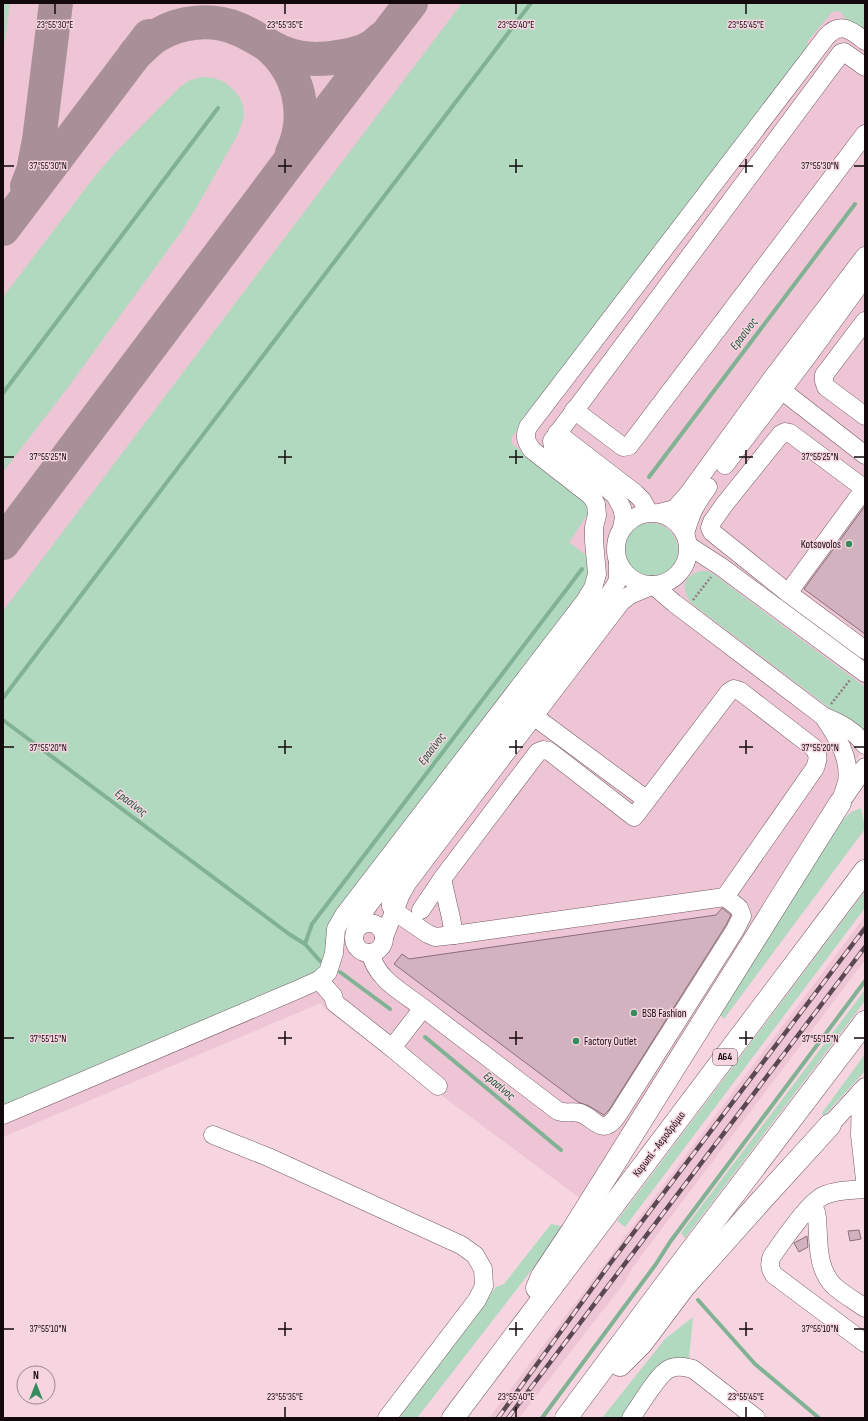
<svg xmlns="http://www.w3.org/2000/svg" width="868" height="1421" font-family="'Sofia Sans Condensed',sans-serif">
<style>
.built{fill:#eec5d4}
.green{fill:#b1d9c0}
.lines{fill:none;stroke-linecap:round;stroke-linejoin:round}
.stream{stroke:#81b294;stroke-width:4}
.taxiway{stroke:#a88f98;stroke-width:34}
.building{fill:#d2b2be;stroke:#8a6e78}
.minor-casing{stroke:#745863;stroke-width:19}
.highway-casing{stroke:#745863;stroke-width:23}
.path{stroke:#917a82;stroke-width:2.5;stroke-dasharray:2 2;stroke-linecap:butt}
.minor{stroke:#fff;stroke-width:18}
.highway{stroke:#fff;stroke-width:22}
.rail-casing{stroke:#5a4950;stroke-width:4.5}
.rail{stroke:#f6d5e1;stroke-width:3;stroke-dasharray:9;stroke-linecap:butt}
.ticks{fill:none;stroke:#13090d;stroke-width:1.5}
.poi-dot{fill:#368b5f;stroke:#f6d5e1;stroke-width:1.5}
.labels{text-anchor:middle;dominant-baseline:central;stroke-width:3;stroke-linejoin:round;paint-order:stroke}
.shield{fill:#f6d5e1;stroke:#57464d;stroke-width:1}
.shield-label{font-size:10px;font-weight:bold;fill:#13090d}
.poi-label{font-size:11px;fill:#13090d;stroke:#f6d5e1;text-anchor:start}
.street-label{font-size:11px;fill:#13090d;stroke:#f6d5e1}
.water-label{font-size:12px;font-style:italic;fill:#155032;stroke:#f6d5e1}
.ticks-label{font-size:10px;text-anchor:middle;fill:#13090d;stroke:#f6d5e1;stroke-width:3;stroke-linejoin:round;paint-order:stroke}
</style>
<rect width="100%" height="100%" fill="#f6d5e1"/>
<g class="built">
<path d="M3,3H865V747L837,787L752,926L581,1199L324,1008L321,1003L3,1137Z"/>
<path d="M865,916V960L648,1247L631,1270L625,1282L519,1418H489Z"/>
</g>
<g class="green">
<path d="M3,3H10L3,54Z"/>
<path d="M462,3H865V34L845,18L840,11L832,12L808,41L807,52L512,437V444L578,495L589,507L588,514L569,542L588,557L589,582L334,924L322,967L315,973L3,1110V611Z"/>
<path d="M202,77C206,77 210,77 214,78C229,82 244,97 244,113C244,120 240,128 238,134L199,203L181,232L66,390L3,472V297L95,176L114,154L180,87L190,80Z"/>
<circle cx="651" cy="550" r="27"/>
<path d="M700,571H707L713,574L865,687V729H861L848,722L691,603C681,588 682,578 700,571Z"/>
<path d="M861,808L865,829L724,1019L720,1015L837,826L851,812Z"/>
<path d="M865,891V908L625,1227L617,1221Z"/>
<path d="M865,990V1001L685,1238L681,1233Z"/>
<path d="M865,1054V1071L823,1117L822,1113Z"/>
<path d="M551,1224L565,1227L417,1418H398L496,1287L504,1284Z"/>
<path d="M693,1317L689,1359L626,1418H602L665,1339Z"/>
</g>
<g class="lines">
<g class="stream">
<path d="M3,393L218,108"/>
<path d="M649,477L855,204"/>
<path d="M3,698L531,3"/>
<path d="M3,720L289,934L305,944L320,961"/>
<path d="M305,944L312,924L582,569"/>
<path d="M340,972L390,1009"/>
<path d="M425,1037L561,1150"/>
<path d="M698,1300L755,1364L819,1418"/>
<path d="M542,1418L656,1264L670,1242L865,981"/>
</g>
<g class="taxiway">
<path d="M266,44C299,70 310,115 292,153"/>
<path d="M135,54C142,48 149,41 156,36C180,21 212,18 238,29C254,35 268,47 284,53C303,61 324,60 344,56C359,53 371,50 381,39"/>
<path d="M27,186L33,171L39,140L56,3"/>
<path d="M3,229L149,36"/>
<path d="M3,543L286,166L411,3"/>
</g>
</g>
<g class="building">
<path d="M865,506V634L804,589Z"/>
<path d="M722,908L731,915L726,925L609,1110L604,1115L589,1106L578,1102L394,964L402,954L409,959L716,915Z"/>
<path d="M859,1230L861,1239L850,1241L848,1231Z"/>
<path d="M807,1236L808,1247L799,1252L794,1243Z"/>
</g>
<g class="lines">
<defs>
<g id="minor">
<path d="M865,321L824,375V381L826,387L865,416"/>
<path d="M771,382L865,455"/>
<path d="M574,410L623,447L629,446L865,134"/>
<path d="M557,433L635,493L642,500L649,513"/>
<path d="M725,465L810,353L865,277"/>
<path d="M865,489L790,433L785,432L781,434L724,505L712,522L710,528L712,532L788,593L865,650"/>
<circle cx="652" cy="549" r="36"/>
<path d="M659,513L675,509L688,494L770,381L865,256"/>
<path d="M622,528L624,517L622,508L615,495L557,450L553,447L552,441L841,53L844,52L865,67"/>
<path d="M685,534C691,512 695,505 708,487"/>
<path d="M689,546L720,566L865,673"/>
<path d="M653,585L674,603L823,716C840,723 854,730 865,745"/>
<path d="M788,593L865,488"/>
<path d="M524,709L647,800"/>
<path d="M823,716C836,735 851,758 847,782C845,789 842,797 840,803"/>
<path d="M845,796L865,767"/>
<path d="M406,858L405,865L390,893L391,906L394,911L428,934L435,937L454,935L725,897L739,908L742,916L735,930L617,1116C602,1138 594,1117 580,1113C573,1111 566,1114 558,1111L423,1008"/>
<path d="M442,879L451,918L454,935"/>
<path d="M421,910L442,879L538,752L543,750L549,751L634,817L729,692L734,689L740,691L814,748C819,756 818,760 815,768L725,897"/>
<circle cx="369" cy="938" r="15"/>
<path d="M356,930L359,919L370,903L613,589L618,580V562"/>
<path d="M384,937L401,894L408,882L508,750L621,602L630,595L651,586"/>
<path d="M371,953C375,979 404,993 423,1008L392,1048L438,1086"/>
<path d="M319,980L333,996L335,1003L392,1048"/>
<path d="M861,1091L860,1135L865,1180"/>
<path d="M3,1115L299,989L319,980L328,972L334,953L336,929L344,915L585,601L593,588L597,574L594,541V527L597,515L596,504L591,496L532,450C526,442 524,436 528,427L826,37C840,21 851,30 865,41"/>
<path d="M830,1125L865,1087"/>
<path d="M213,1135L268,1157L461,1245L475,1255L483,1269L484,1286L477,1300L387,1418"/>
<path d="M865,1189C853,1190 836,1190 825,1195C809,1201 783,1241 772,1256C769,1263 769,1268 774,1275L865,1343"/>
<path d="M811,1206L816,1212L817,1218C819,1241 816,1268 834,1286C843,1294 855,1301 865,1308"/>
<path d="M631,1418C639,1407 658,1374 669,1369C677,1365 685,1367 693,1369L756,1418"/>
</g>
<g id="highway">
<path d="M537,1288L542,1276L572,1231L840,803"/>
<path d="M620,1365L642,1343L684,1287L759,1203L830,1125"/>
<path d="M453,1418L865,871"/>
<path d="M566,1418L671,1277L865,1022"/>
</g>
</defs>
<use href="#minor" class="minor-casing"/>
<use href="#highway" class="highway-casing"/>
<g class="path">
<path d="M693,600L711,577"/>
<path d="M831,704L850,680"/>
</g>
<use href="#minor" class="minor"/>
<use href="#highway" class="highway"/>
<defs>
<g id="rail">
<path d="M498,1418L609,1265L865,928"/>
<path d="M508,1418L865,947"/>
</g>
</defs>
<use href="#rail" class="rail-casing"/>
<use href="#rail" class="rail"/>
</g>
<path class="ticks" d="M55,4V14M285,4V14M516,4V14M746,4V14M285,159V173M516,159V173M746,159V173M4,166H14M278,166H292M509,166H523M739,166H753M854,166H864M285,450V464M516,450V464M746,450V464M4,457H14M278,457H292M509,457H523M739,457H753M854,457H864M285,740V754M516,740V754M746,740V754M4,747H14M278,747H292M509,747H523M739,747H753M854,747H864M285,1031V1045M516,1031V1045M746,1031V1045M4,1038H14M278,1038H292M509,1038H523M739,1038H753M854,1038H864M285,1322V1336M516,1322V1336M746,1322V1336M4,1329H14M278,1329H292M509,1329H523M739,1329H753M854,1329H864M285,1407V1417M516,1407V1417M746,1407V1417"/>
<g class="poi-dot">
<circle cx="849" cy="544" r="4"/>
<circle cx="634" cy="1013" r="4"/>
<circle cx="576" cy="1041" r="4"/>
</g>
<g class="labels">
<rect class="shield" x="713" y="1049" width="24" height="16" rx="3"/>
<g class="shield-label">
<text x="725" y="1057">Α64</text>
</g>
<g class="poi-label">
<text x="841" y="544" text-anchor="end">Kotsovolos</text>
<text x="642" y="1013">BSB Fashion</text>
<text x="584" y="1041">Factory Outlet</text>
</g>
<g class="street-label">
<text transform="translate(659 1144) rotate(-53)">Κορωπί - Αεροδρόμιο</text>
</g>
<g class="water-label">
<text transform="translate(744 334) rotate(-53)">Ερασίνος</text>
<text transform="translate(432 749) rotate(-53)">Ερασίνος</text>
<text transform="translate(131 803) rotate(37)">Ερασίνος</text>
<text transform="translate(499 1086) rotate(40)">Ερασίνος</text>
</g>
</g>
<g class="ticks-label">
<text x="55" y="28">23°55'30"E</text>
<text x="285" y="28">23°55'35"E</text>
<text x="516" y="28">23°55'40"E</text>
<text x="746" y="28">23°55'45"E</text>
<text x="48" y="169">37°55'30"N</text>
<text x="820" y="169">37°55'30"N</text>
<text x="48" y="460">37°55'25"N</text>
<text x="820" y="460">37°55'25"N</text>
<text x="48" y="751">37°55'20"N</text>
<text x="820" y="751">37°55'20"N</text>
<text x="48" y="1042">37°55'15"N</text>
<text x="820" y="1042">37°55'15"N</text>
<text x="48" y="1332">37°55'10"N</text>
<text x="820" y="1332">37°55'10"N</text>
<text x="285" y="1400">23°55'35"E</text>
<text x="516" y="1400">23°55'40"E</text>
<text x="746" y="1400">23°55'45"E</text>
</g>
<rect width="868" height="1421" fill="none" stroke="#13090d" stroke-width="8"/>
<g transform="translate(36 1385)"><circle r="19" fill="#f6d5e1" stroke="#9b838c"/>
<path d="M0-3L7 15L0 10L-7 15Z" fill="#368b5f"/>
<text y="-6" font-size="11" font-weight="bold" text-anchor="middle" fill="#13090d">N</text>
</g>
</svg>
